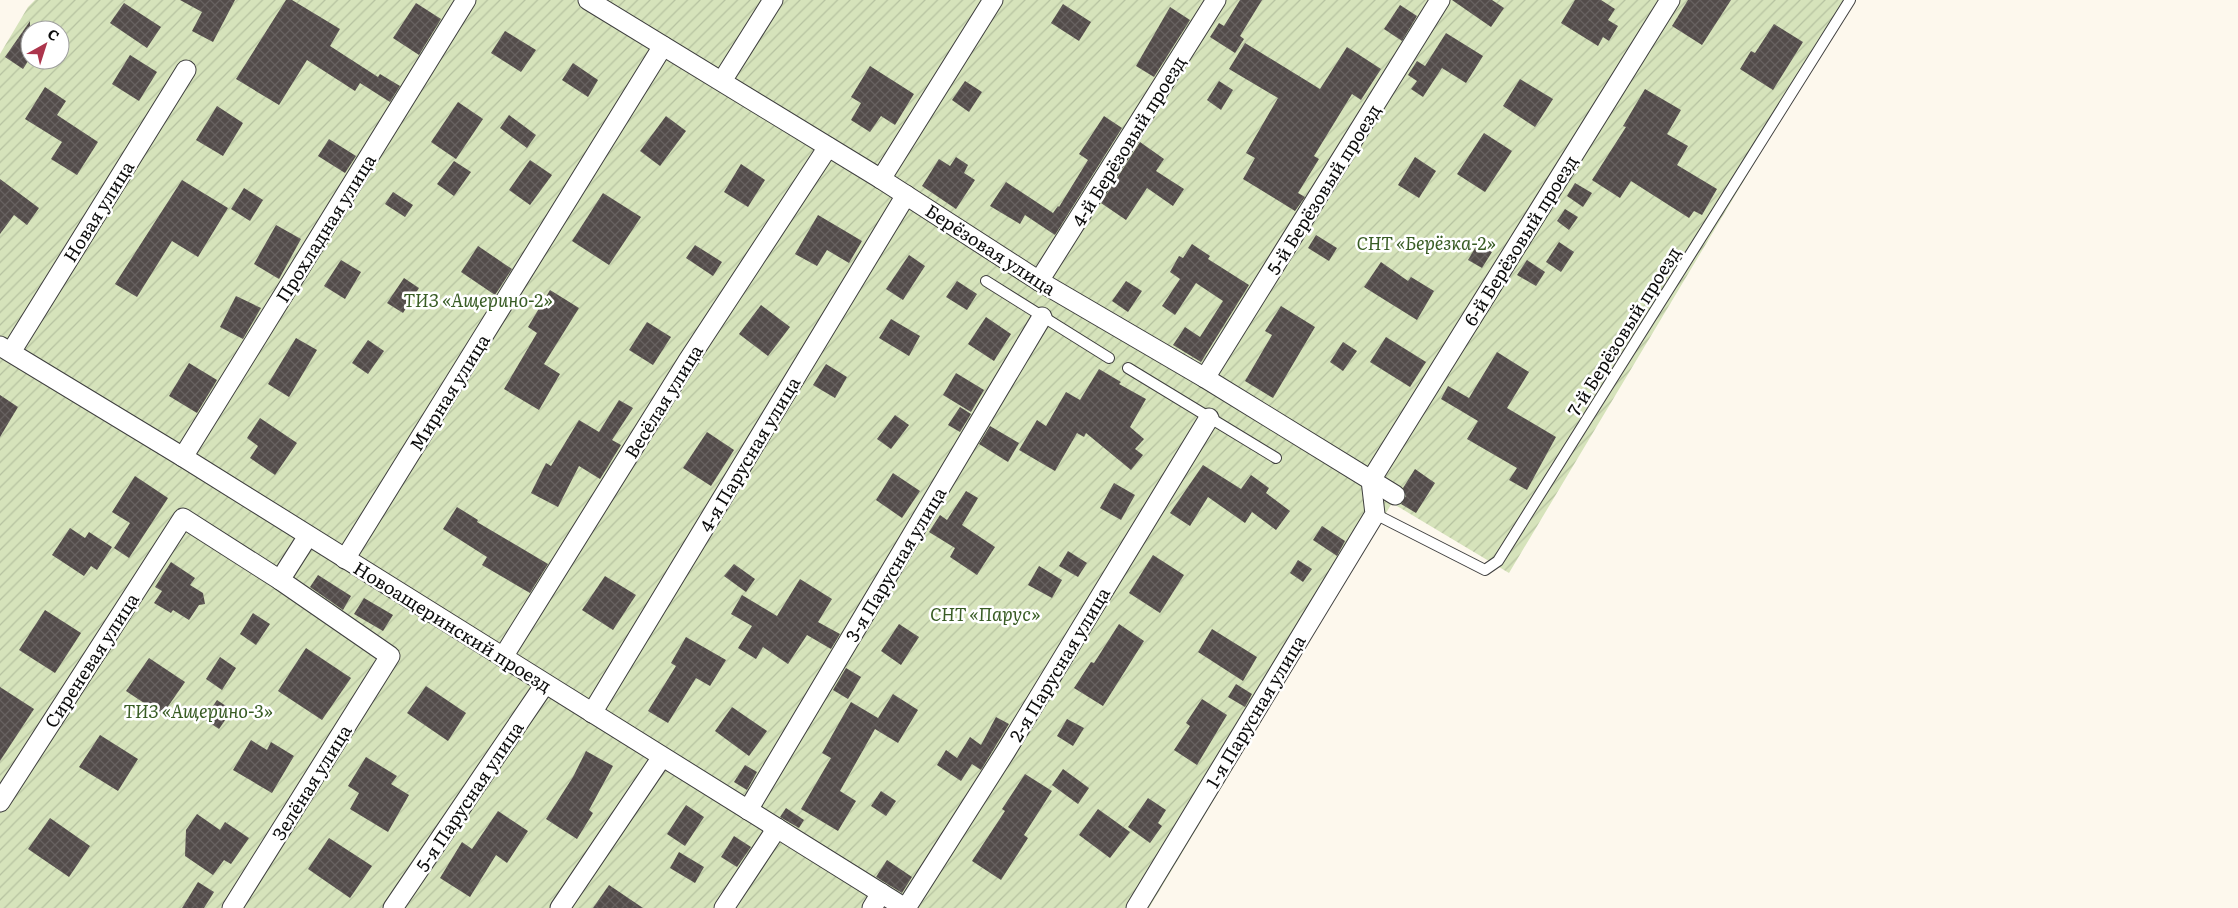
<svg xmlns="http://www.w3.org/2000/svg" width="2238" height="908" font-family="Literata,serif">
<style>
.garden{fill:url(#garden-furrows);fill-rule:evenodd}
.building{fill:url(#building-cross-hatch)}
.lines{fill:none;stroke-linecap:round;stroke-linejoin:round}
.lane-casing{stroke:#3f3f3f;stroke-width:12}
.street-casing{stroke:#3f3f3f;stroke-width:21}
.lane{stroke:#fff;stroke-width:10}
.street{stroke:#fff;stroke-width:19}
.labels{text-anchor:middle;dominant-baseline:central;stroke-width:5;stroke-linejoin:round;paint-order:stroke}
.street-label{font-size:18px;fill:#0c0c0c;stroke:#fff}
.park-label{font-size:18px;font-style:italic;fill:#385c24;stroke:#fff}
</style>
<defs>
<pattern id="garden-furrows" width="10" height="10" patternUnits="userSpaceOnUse" patternTransform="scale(1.25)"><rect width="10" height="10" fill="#d6e3bb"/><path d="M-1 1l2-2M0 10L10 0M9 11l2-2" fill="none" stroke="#b6c2a0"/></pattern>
<pattern id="building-cross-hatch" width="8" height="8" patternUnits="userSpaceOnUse" patternTransform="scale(1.25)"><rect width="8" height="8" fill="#534c4a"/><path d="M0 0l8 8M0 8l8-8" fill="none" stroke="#676160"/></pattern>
</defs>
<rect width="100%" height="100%" fill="#fdf8ed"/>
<path class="garden" d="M35,0H1852L1509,573L1392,503L1149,908H0V54L28,7ZM30,30H60V60H30Z"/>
<g class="building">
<path d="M180,0H235L213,42L192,31L202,12Z"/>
<path d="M286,0H292L340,29L330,46L378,77L380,74L400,86L390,102L360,83L355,91L307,60L279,105L236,79Z"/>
<path d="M1240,0H1262L1240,36L1244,39L1235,53L1210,37L1219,23L1224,26Z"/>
<path d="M1452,0H1492L1504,8L1491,27Z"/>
<path d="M1575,0H1601L1615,9L1608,20L1618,26L1609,41L1603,37L1598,46L1561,23Z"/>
<path d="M1688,0H1731L1702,45L1672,26Z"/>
<path d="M124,3L161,27L147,48L110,23Z"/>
<path d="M416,3L441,19L419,55L393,38Z"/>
<path d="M1063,4L1091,22L1079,41L1051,23Z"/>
<path d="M1400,5L1417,16L1402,41L1384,29Z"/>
<path d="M1170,7L1190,20L1154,77L1136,66Z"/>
<path d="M30,21V58L23,69L5,57Z"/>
<path d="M1774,24L1803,42L1773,90L1740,69L1751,51L1755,53Z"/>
<path d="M505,31L536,50L521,72L491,53Z"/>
<path d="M1446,33L1483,56L1466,83L1442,68L1423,97L1411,89L1417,81L1408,75L1417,61L1425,66Z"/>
<path d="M1245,43L1320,89L1347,47L1381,69L1361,100L1352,94L1314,156L1319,159L1298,193L1305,197L1295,211L1243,179L1255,158L1246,153L1278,98L1229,69Z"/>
<path d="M130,55L157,72L139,101L112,84Z"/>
<path d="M573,63L598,80L588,97L562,80Z"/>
<path d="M870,66L914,94L895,125L881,116L870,132L851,120L861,103L851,97Z"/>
<path d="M1520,79L1553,99L1535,127L1503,106Z"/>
<path d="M965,81L982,92L969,112L952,100Z"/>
<path d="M1219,81L1233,90L1221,110L1207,100Z"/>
<path d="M45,87L66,101L57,115L98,142L77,175L51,159L62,142L25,119Z"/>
<path d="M1645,89L1681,110L1667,134L1688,146L1677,165L1717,189L1702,215L1694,211L1689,218L1631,181L1620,198L1592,180L1626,127L1623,126Z"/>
<path d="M458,102L483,119L456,159L431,142Z"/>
<path d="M217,106L243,123L223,156L196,140Z"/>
<path d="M509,115L536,135L527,148L500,128Z"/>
<path d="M666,116L686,131L660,166L640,151Z"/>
<path d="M1104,116L1122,128L1055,235L1025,215L1020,224L990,206L1006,182L1053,213L1058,206L1059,207L1088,160L1079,154Z"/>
<path d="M1484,133L1512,151L1485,192L1457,174Z"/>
<path d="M329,139L356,156L345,173L318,156Z"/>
<path d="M1140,142L1164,159L1156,171L1184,189L1173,206L1147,188L1126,220L1101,203Z"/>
<path d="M956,157L968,165L964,173L975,180L956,209L922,186L939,159L950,166Z"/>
<path d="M1415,157L1436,171L1419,198L1398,185Z"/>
<path d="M530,160L552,175L530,205L509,190Z"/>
<path d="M454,161L471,172L454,196L437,184Z"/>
<path d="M741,164L765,180L748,207L724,192Z"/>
<path d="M0,179L39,208L27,225L14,215L0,234Z"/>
<path d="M182,180L228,208L198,257L172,241L137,297L115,284Z"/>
<path d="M1575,183L1592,193L1583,207L1567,196Z"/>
<path d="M244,188L263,200L250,221L231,209Z"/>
<path d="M393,192L413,205L405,217L385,204Z"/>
<path d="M603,193L641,217L609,265L572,241Z"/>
<path d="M1565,209L1578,217L1569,230L1557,221Z"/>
<path d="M818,215L862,241L849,263L827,250L817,266L795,254Z"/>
<path d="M276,225L301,239L279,279L254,264Z"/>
<path d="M1316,235L1337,248L1329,261L1308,248Z"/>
<path d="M1559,242L1574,252L1561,272L1546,262Z"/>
<path d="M1478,243L1492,252L1482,268L1468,260Z"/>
<path d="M1192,244L1210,256L1208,259L1249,285L1201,362L1173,345L1185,327L1200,337L1223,301L1196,283L1175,315L1162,306L1180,279L1170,272L1179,256L1183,258Z"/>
<path d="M695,245L722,262L713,276L686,258Z"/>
<path d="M478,246L512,269L495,295L461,272Z"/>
<path d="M909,255L925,266L903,300L886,289Z"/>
<path d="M341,260L361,272L345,299L324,286Z"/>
<path d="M1527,260L1545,272L1536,286L1517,275Z"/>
<path d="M1381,262L1408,281L1411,277L1434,291L1417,320L1364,287Z"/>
<path d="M404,278L419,288L403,313L387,303Z"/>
<path d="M957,281L977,294L967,310L946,297Z"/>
<path d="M1126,281L1142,291L1128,312L1112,301Z"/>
<path d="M550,290L579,308L544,364L560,374L539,410L504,389L537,333L528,327Z"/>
<path d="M236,296L261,308L243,339L220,327Z"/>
<path d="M761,305L790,327L768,356L739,334Z"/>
<path d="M1281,306L1315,327L1273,398L1245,381L1272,335L1265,331Z"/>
<path d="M986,317L1011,334L994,361L968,344Z"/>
<path d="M891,319L920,336L909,356L879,338Z"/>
<path d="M647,322L671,337L653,365L629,350Z"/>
<path d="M1386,337L1426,362L1410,387L1370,362Z"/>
<path d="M296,338L317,350L289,397L268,384Z"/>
<path d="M368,340L384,351L368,374L352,363Z"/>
<path d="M1343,342L1357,351L1343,371L1330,362Z"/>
<path d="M1497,352L1529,372L1507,408L1556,437L1527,490L1509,480L1517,468L1467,439L1478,421L1441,399L1448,386L1469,398Z"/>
<path d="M189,363L217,380L197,413L169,396Z"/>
<path d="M826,364L847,377L835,398L813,385Z"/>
<path d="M1099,369L1121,382L1119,384L1146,399L1130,427L1144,439L1135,449L1143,455L1131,470L1086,433L1084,437L1077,433L1055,471L1019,450L1037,420L1046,426L1066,392L1080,400Z"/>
<path d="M956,373L984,390L971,412L943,395Z"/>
<path d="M0,395L18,407L0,437Z"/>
<path d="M619,400L633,408L612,440L621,445L600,479L579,466L558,507L531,493L546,463L551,466L579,420L599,432Z"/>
<path d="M960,407L971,414L960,432L948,425Z"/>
<path d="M895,415L909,425L891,449L877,439Z"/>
<path d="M260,418L297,443L275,475L250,458L258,446L247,438Z"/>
<path d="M990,426L1019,443L1008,462L979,444Z"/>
<path d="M707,432L734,450L711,486L683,468Z"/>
<path d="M1203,465L1241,489L1251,475L1269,488L1266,493L1290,511L1276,530L1252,512L1245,523L1208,497L1190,526L1170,513Z"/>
<path d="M1415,469L1435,483L1416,513L1401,504L1406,496L1403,488Z"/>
<path d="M893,473L920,491L902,518L876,500Z"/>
<path d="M135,476L168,498L129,558L114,548L130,523L112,512Z"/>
<path d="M1114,483L1135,495L1121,520L1100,508Z"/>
<path d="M966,491L978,498L962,525L995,547L977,575L950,557L955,548L929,532L940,515L947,520Z"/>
<path d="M457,507L478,520L477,522L548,564L530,593L482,565L487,557L443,529Z"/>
<path d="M1322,526L1345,541L1337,556L1313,540Z"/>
<path d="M70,528L85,538L89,532L112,547L97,570L91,566L84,576L52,555Z"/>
<path d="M1068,551L1087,563L1078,577L1059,566Z"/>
<path d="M1153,555L1184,575L1160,613L1129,593Z"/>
<path d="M1298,560L1312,569L1303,582L1290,573Z"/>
<path d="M171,562L195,578L190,585L203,593L205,604L199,605L189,620L173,610L171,613L154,603L162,591L155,587Z"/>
<path d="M734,564L755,579L746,592L724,576Z"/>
<path d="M1039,566L1062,580L1052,598L1028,585Z"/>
<path d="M318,575L351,596L343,610L310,587Z"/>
<path d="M605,576L636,595L613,630L582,610Z"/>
<path d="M800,579L832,599L818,622L840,634L831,649L807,635L788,664L763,647L756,659L738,648L752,626L731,614L742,595L777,616Z"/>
<path d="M364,598L393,615L383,631L354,614Z"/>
<path d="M45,610L81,633L55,673L19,650Z"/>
<path d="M253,613L270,624L256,645L240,634Z"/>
<path d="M899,624L919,637L901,665L881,651Z"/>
<path d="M1119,624L1144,641L1103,706L1074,688L1091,662L1094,663Z"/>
<path d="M1212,629L1257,657L1243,681L1198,652Z"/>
<path d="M686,637L726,660L710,686L696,678L668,723L648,711L676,666L671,663Z"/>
<path d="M306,648L351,678L322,720L278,691Z"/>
<path d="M220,657L236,668L222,690L206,679Z"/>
<path d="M149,658L185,682L162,715L126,691Z"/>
<path d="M846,668L861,677L848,699L833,690Z"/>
<path d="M1236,684L1252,694L1245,707L1228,697Z"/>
<path d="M426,686L466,713L448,741L407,713Z"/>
<path d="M0,687L34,709L0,761Z"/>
<path d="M893,694L918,710L898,743L875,729L840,791L856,801L838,831L801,809L831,758L822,753L851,702L878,718Z"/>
<path d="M1202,699L1227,715L1197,765L1174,750L1190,726L1186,723Z"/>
<path d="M217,700L232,710L219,729L204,719Z"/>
<path d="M732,707L767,731L749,756L715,731Z"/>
<path d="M996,717L1009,724L981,770L972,764L961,781L937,765L946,750L957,758L970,737L981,745Z"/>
<path d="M1067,719L1084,728L1073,746L1057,736Z"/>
<path d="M100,735L138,759L118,791L79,767Z"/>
<path d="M251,740L267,750L271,742L294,756L272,793L233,770Z"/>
<path d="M586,751L613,766L589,810L593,813L577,839L546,819L573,777Z"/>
<path d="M366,757L397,776L391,784L409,795L388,832L350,809L359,793L348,786Z"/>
<path d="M745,765L757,772L747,790L734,782Z"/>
<path d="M1063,769L1089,788L1078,804L1052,785Z"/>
<path d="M1025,774L1052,791L1024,835L1028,838L1001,880L972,861L1005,811L1002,809Z"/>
<path d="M881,791L896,801L886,816L871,806Z"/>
<path d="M1148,798L1166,810L1158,823L1162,826L1150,843L1128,827Z"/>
<path d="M686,805L704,817L685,846L667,834Z"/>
<path d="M786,808L804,820L799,828L780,817Z"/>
<path d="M1098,809L1130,832L1110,858L1079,835Z"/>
<path d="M498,811L528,831L507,863L496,855L470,897L440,878L462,842L472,849Z"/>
<path d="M197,814L220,830L225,822L249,838L231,864L224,860L213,875L185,856L186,830Z"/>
<path d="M50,818L90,846L69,877L28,849Z"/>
<path d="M734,836L751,847L737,867L721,857Z"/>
<path d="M329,838L372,866L350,898L308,869Z"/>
<path d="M679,852L704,867L695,883L670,868Z"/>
<path d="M887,860L912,877L902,893L876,877Z"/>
<path d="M198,882L214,892L204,908H182Z"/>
<path d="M609,885L643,908H593Z"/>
</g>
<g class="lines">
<defs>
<g id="lane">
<path d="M986,281L1109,358"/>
<path d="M1128,368L1276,458"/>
<path d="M1375,514L1485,570L1498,561L1850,0"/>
</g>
<g id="street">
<path d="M588,0L881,179L1039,281L1205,378L1395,495"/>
<path d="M722,81L773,0"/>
<path d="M881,179L993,0"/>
<path d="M1039,281L1216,0"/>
<path d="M0,346L183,457L905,908"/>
<path d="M11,352L186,70"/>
<path d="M1205,378L1440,0"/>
<path d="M183,457L466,0"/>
<path d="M345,559L663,46"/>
<path d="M280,580L308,536"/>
<path d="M503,657L687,362L828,147"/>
<path d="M592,713L906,195"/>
<path d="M0,802L183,518L280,580L390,656L232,908"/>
<path d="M748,810L1042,317"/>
<path d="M393,908L545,684"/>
<path d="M560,908L662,757"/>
<path d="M724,908L777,828"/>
<path d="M872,908L881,893"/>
<path d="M906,908L1006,751L1209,418"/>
<path d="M1136,908L1375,514L1371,480L1670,0"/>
</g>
</defs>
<use href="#lane" class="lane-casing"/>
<use href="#street" class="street-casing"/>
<use href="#lane" class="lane"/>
<use href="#street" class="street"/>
</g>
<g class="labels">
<g class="street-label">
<text transform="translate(1128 141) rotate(-58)">4-й Берёзовый проезд</text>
<text transform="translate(1323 189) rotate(-58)">5-й Берёзовый проезд</text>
<text transform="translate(98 211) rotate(-58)">Новая улица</text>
<text transform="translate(325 228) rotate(-58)">Прохладная улица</text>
<text transform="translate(1520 240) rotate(-58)">6-й Берёзовый проезд</text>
<text transform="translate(991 249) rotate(33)">Берёзовая улица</text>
<text transform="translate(1623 331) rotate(-58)">7-й Берёзовый проезд</text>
<text transform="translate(449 392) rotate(-58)">Мирная улица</text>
<text transform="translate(663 401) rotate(-58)">Весёлая улица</text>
<text transform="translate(749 454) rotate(-59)">4-я Парусная улица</text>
<text transform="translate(895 564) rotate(-59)">3-я Парусная улица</text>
<text transform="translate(453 626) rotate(32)">Новоащеринский проезд</text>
<text transform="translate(91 660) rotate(-57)">Сиреневая улица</text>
<text transform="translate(1059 664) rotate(-59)">2-я Парусная улица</text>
<text transform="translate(1255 711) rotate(-59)">1-я Парусная улица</text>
<text transform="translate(311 782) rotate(-58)">Зелёная улица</text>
<text transform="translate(469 796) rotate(-56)">5-я Парусная улица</text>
</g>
<g class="park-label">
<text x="1426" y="242">СНТ «Берёзка-2»</text>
<text x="478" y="299">ТИЗ «Ащерино-2»</text>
<text x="985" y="613">СНТ «Парус»</text>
<text x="198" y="710">ТИЗ «Ащерино-3»</text>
</g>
</g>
<g transform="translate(45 45) rotate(39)"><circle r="24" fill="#ffffff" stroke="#9e9e9e"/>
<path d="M0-4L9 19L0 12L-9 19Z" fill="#ac354c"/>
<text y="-8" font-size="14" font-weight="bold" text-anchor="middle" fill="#0c0c0c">С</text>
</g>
</svg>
